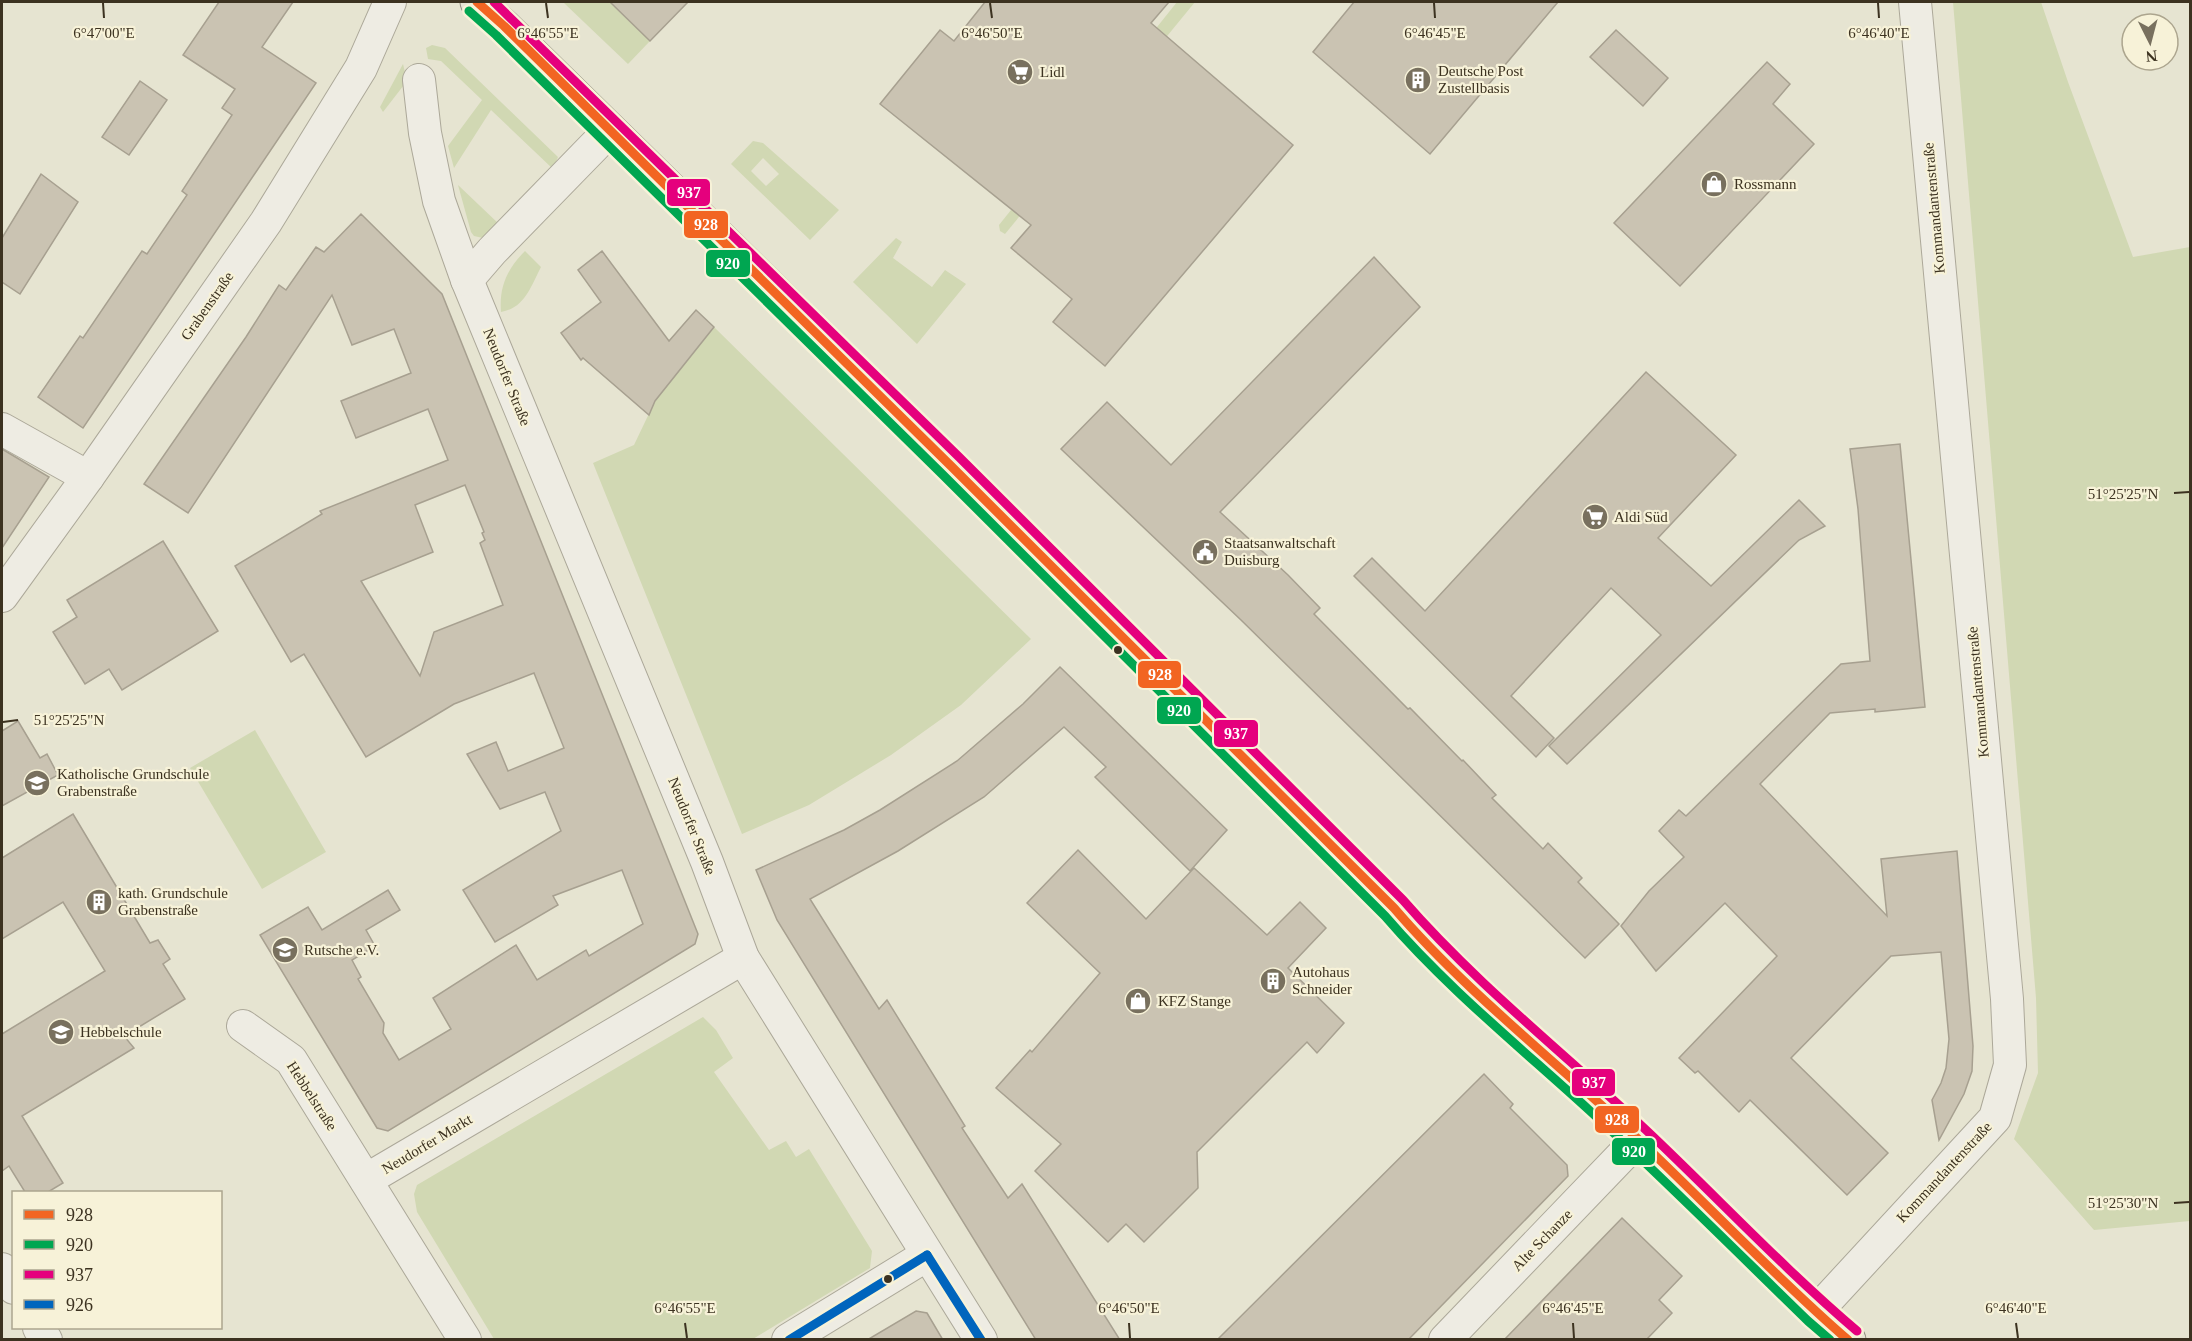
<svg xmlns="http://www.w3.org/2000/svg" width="2192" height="1341" font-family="Georgia,serif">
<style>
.green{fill:#d1d8b3;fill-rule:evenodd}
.building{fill:#cac3b2;stroke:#a7a090;stroke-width:1.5;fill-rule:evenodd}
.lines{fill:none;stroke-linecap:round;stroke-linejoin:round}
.minor-casing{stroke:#aca899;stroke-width:34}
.primary-casing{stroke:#918e80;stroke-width:35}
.minor{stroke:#eeece3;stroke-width:32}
.primary{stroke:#e6e4d4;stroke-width:33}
.bus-1-casing{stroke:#f7f2d8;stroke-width:14}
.bus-2-casing{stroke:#f7f2d8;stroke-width:14}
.bus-3-casing{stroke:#f7f2d8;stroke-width:14}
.bus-4-casing{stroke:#f7f2d8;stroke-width:14}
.bus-1{stroke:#f26522;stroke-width:9}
.bus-2{stroke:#00a651;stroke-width:9}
.bus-3{stroke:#e5007d;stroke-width:9}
.bus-4{stroke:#0065bd;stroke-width:9}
.ticks{fill:none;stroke:#3c3220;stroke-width:2}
.bus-dot{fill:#3c3220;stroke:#f7f2d8;stroke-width:2}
.labels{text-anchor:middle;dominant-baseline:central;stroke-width:4.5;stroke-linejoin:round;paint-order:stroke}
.poi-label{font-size:15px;fill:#3c3220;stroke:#f7f2d8;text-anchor:start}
.street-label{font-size:15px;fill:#3c3220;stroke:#f7f2d8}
.ticks-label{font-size:15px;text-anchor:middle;fill:#3c3220;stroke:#f7f2d8;stroke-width:4.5;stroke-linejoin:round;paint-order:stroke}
.line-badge{stroke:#f7f2d8;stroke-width:2}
.badge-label{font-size:16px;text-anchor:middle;font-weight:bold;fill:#fff}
</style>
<rect width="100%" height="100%" fill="#e6e4d1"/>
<g class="green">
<path d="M565,2H610L650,41L628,64L564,3Z"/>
<path d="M1177,2H1195L1005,234L1000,231L999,225Z"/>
<path d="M1953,2H2041L2068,82L2133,257L2190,247V1221L2094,1230L2014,1139L2038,1073L2036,998Z"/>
<path d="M432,45L445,48L558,157L553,169L491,110L454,168L448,146L482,100L441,61L428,59L426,48Z"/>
<path d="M403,64L407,81L383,112L380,107Z"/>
<path d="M753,141L763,143L839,210L810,240L731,164ZM763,158L779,174L766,186L751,171Z"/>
<path d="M458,185L500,225L483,238L474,236L471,232Z"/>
<path d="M896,238L902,242L893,258L932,287L945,270L966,284L917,344L853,282Z"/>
<path d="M525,251L541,267C531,286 525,308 501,312C499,287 507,269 525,251Z"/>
<path d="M714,327L1031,639L961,705L891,755L809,805L742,834L593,463L634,445L655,401Z"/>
<path d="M255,730L326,852L262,889L190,768Z"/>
<path d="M703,1017L716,1030L733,1058L714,1072L769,1150L786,1141L796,1157L809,1149L872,1251L870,1268L753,1339H494L417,1212L414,1194L417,1185Z"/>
</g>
<g class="building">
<path d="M219,2H293L262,47L316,83L83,428L38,397L80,336L83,338L142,251L147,254L187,195L182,191L232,115L222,108L235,89L183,55Z"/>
<path d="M610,2H688L650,41Z"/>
<path d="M985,2H1169L1151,23L1293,145L1105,366L1053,322L1072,299L1011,248L1031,225L880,104L940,30L954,41Z"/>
<path d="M1354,2H1558L1430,154L1313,52Z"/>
<path d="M1616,30L1668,78L1643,106L1590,57Z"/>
<path d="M1767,62L1790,84L1773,104L1814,144L1680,286L1614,223Z"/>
<path d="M140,81L167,100L129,155L102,137Z"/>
<path d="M41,174L78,202L20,294L2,282V238Z"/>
<path d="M361,214L442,294L698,934L695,944L388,1131L377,1128L260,935L308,907L322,930L388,890L400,910L366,930L375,946L352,960L361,977L358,979L384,1023L383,1033L399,1060L451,1029L433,998L516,945L537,980L586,950L589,956L643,924L622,870L553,896L558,905L495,942L463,890L561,831L545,792L500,809L467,754L496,742L508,771L564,748L534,673L454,704L366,757L304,654L291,662L235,566L322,514L320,511L448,460L428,409L356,438L341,401L411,373L394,329L352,345L332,295L188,513L144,484L246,337L279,285L286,290L316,247L324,252ZM465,485L484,532L482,533L485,540L480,543L503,605L434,632L420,676L361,581L433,552L415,505Z"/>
<path d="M602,251L669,341L696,310L714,327L655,401L649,415L583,358L581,360L561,333L601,302L578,270Z"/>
<path d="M1374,257L1420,307L1220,512L1288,575L1320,608L1314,614L1408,709L1410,708L1462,761L1463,760L1496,795L1492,798L1543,849L1548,843L1582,878L1578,882L1619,924L1585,958L1241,620L1061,449L1107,402L1171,465Z"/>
<path d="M1646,372L1736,455L1658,538L1711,586L1799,500L1825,526L1799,540L1567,764L1549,746L1661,635L1611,588L1511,696L1554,738L1536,757L1354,576L1372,558L1425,611Z"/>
<path d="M1900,444L1925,707L1875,712V709L1830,713L1760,784L1887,916L1881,859L1957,851L1973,1046L1972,1071L1964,1094L1939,1140L1932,1100L1941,1083L1946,1068L1949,1039L1941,952L1891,956L1791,1058L1888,1153L1847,1195L1750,1100L1739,1112L1698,1071L1695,1073L1679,1058L1777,956L1725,903L1656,971L1621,926L1649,891L1684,857L1659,831L1679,810L1686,816L1841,664L1870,661L1858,509L1850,449Z"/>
<path d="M2,449L49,477L2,548Z"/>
<path d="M163,541L218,631L122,690L109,669L85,684L53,632L77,617L67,600Z"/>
<path d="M1060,667L1227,830L1190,871L1095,777L1106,767L1064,727L984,797L898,851L810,899L879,1009L887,1000L965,1126L962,1128L1008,1198L1022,1184L1120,1340H1036L777,920L756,870L844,830L880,810L957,761L1023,704Z"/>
<path d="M18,721L40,758L47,754L58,775L2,806V731Z"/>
<path d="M73,814L150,943L158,940L170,959L163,964L185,999L124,1036L134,1048L22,1116L63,1183L48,1192H25L9,1166L2,1171V1034L105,971L63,902L2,939V858Z"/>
<path d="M1078,850L1146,919L1194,868L1267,935L1300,902L1326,928L1288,968L1344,1023L1317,1053L1307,1042L1197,1152L1198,1188L1144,1242L1126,1224L1108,1242L1035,1171L1061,1144L996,1088L1030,1050L1032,1052L1100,973L1027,903Z"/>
<path d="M1484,1074L1513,1104L1510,1108L1567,1165L1568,1176L1408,1340H1217Z"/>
<path d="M1622,1218L1682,1276L1659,1300L1672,1313L1646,1340H1504Z"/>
<path d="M916,1311L927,1313L943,1340H867Z"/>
</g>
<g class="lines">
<defs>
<g id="minor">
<path d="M419,80L425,133L439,201L467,280L707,862L743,958L981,1340"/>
<path d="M467,280L492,251L610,130"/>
<path d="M2,429L88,477"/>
<path d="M2,596L88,477L266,222L361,68L390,2"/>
<path d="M243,1026L291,1060L465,1340"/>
<path d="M366,1180L743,958"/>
<path d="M2,1269L14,1288"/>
<path d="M1816,1312L1995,1118L2010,1065L2007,999L1915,2"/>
<path d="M39,1328L46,1340"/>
<path d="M788,1340L927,1255"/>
<path d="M1445,1340L1638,1139"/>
</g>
<path id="primary" d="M477,2L504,26C803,318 1100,612 1394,908L1412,929L1475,990L1638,1139L1816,1312L1849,1340"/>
</defs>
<use href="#minor" class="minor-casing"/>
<use href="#primary" class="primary-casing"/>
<use href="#minor" class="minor"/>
<use href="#primary" class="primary"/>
<defs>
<path id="bus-1" d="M477,2L504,26L951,466L1394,908C1466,992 1558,1063 1638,1139C1708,1205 1775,1277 1848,1340"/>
<path id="bus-2" d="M469,11L496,35L942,474L1385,916C1446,987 1520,1047 1589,1110C1663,1178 1735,1250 1808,1321L1830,1340"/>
<path id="bus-3" d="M494,2L959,457L1403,900C1476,984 1565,1054 1646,1130C1717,1197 1783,1268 1857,1331"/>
<g id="bus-4">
<path d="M927,1255L981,1340"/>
<path d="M789,1340L927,1255"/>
</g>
</defs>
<use href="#bus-1" class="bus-1-casing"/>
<use href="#bus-2" class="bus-2-casing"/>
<use href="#bus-3" class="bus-3-casing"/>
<use href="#bus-4" class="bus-4-casing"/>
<use href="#bus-1" class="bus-1"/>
<use href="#bus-2" class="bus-2"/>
<use href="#bus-3" class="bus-3"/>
<use href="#bus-4" class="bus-4"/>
</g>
<path class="ticks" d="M103,3L104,18M546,3L548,18M990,3L992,18M1434,3L1435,18M1878,3L1879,18M2174,493L2189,492M3,722L18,720M2174,1203L2189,1202M685,1323L687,1338M1129,1323L1130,1338M1573,1323L1574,1338M2016,1323L2018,1338"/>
<defs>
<symbol id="supermarket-disc" viewBox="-11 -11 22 22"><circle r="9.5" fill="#78705e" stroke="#f7f2d8"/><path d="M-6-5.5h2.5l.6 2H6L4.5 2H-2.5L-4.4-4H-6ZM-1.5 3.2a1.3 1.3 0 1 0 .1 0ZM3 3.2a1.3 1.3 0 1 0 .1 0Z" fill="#fff"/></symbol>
<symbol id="building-disc" viewBox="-11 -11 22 22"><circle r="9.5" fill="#78705e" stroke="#f7f2d8"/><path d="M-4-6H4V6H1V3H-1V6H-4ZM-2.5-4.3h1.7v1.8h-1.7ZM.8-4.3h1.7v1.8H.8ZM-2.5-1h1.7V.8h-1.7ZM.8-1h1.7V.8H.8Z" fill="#fff"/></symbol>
<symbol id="shop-disc" viewBox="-11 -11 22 22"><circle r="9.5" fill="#78705e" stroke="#f7f2d8"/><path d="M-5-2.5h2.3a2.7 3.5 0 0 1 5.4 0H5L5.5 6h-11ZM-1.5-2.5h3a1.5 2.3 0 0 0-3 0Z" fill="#fff"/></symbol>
<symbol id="civic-disc" viewBox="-11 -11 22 22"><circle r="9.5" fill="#78705e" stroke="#f7f2d8"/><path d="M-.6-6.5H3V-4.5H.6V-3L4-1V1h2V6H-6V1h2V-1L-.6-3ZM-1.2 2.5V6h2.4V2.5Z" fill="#fff"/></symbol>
<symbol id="school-disc" viewBox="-11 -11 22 22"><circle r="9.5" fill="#78705e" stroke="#f7f2d8"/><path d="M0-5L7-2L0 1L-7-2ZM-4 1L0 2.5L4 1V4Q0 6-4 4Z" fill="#fff"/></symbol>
</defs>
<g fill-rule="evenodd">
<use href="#supermarket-disc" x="1005" y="57" width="30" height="30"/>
<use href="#building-disc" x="1403" y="65" width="30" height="30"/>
<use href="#shop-disc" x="1699" y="169" width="30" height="30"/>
<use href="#supermarket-disc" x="1580" y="502" width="30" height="30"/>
<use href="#civic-disc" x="1190" y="537" width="30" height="30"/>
<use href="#school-disc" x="22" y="768" width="30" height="30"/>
<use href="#building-disc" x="84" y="887" width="30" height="30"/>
<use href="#school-disc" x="270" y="935" width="30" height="30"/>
<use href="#building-disc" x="1258" y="966" width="30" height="30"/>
<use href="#shop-disc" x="1123" y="986" width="30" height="30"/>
<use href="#school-disc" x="46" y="1017" width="30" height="30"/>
</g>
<g class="bus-dot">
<circle cx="1118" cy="650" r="5"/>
<circle cx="888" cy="1279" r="5"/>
</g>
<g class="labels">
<g class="poi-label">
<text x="1438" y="71">Deutsche Post<tspan x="1438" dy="17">Zustellbasis</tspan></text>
<text x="1040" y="72">Lidl</text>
<text x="1734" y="184">Rossmann</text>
<text x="1614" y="517">Aldi Süd</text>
<text x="1224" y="543">Staatsanwaltschaft<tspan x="1224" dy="17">Duisburg</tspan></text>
<text x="57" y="774">Katholische Grundschule<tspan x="57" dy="17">Grabenstraße</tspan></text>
<text x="118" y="893">kath. Grundschule<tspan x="118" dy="17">Grabenstraße</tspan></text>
<text x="304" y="950">Rutsche e.V.</text>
<text x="1292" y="972">Autohaus<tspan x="1292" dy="17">Schneider</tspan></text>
<text x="1158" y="1001">KFZ Stange</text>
<text x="80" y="1032">Hebbelschule</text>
</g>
<g class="street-label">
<text transform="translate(1934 208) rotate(-95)">Kommandantenstraße</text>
<text transform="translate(207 306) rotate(-55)">Grabenstraße</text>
<text transform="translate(507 377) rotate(68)">Neudorfer Straße</text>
<text transform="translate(1978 692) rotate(-95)">Kommandantenstraße</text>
<text transform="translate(692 826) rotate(68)">Neudorfer Straße</text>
<text transform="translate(312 1096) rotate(57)">Hebbelstraße</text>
<text transform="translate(427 1144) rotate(-31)">Neudorfer Markt</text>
<text transform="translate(1944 1172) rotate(-47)">Kommandantenstraße</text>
<text transform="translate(1542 1240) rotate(-46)">Alte Schanze</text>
</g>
</g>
<g class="ticks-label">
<text x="104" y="38">6°47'00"E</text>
<text x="548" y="38">6°46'55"E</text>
<text x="992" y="38">6°46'50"E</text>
<text x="1435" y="38">6°46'45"E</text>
<text x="1879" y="38">6°46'40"E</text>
<text x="2123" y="499">51°25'25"N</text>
<text x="69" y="725">51°25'25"N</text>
<text x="2123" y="1208">51°25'30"N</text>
<text x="685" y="1313">6°46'55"E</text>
<text x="1129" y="1313">6°46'50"E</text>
<text x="1573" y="1313">6°46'45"E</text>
<text x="2016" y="1313">6°46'40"E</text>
</g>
<g class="line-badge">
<rect x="666" y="178" width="45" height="29" rx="6" fill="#e5007d"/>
<rect x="683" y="210" width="46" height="29" rx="6" fill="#f26522"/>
<rect x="705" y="249" width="46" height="29" rx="6" fill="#00a651"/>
<rect x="1137" y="660" width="45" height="29" rx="6" fill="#f26522"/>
<rect x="1156" y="696" width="46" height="29" rx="6" fill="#00a651"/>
<rect x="1213" y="719" width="46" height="29" rx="6" fill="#e5007d"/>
<rect x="1571" y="1068" width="45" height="29" rx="6" fill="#e5007d"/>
<rect x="1594" y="1105" width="46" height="29" rx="6" fill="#f26522"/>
<rect x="1611" y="1137" width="45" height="29" rx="6" fill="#00a651"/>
</g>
<g class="badge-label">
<text x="689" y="198">937</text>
<text x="706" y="230">928</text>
<text x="728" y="269">920</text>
<text x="1160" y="680">928</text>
<text x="1179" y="716">920</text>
<text x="1236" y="739">937</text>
<text x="1594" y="1088">937</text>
<text x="1617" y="1125">928</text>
<text x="1634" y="1157">920</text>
</g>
<rect width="2192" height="1341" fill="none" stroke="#3c3220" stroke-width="6"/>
<rect x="12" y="1191" width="210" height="138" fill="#f7f2d8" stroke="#aca58e" stroke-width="1.5"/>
<rect x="24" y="1210" width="30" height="9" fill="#f26522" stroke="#aca58e" stroke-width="1.5"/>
<text x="66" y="1221" font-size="18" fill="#3c3220">928</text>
<rect x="24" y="1240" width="30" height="9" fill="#00a651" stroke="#aca58e" stroke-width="1.5"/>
<text x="66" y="1251" font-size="18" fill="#3c3220">920</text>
<rect x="24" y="1270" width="30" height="9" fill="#e5007d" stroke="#aca58e" stroke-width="1.5"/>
<text x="66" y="1281" font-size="18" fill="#3c3220">937</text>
<rect x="24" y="1300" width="30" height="9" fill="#0065bd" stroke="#aca58e" stroke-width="1.5"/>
<text x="66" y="1311" font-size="18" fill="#3c3220">926</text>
<g transform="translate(2150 42) rotate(174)"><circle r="28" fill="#f7f2d8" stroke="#aca58e" stroke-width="1.5"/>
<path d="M0-4.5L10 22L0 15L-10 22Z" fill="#78705e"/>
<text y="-9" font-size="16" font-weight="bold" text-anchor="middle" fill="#3c3220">N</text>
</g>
</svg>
